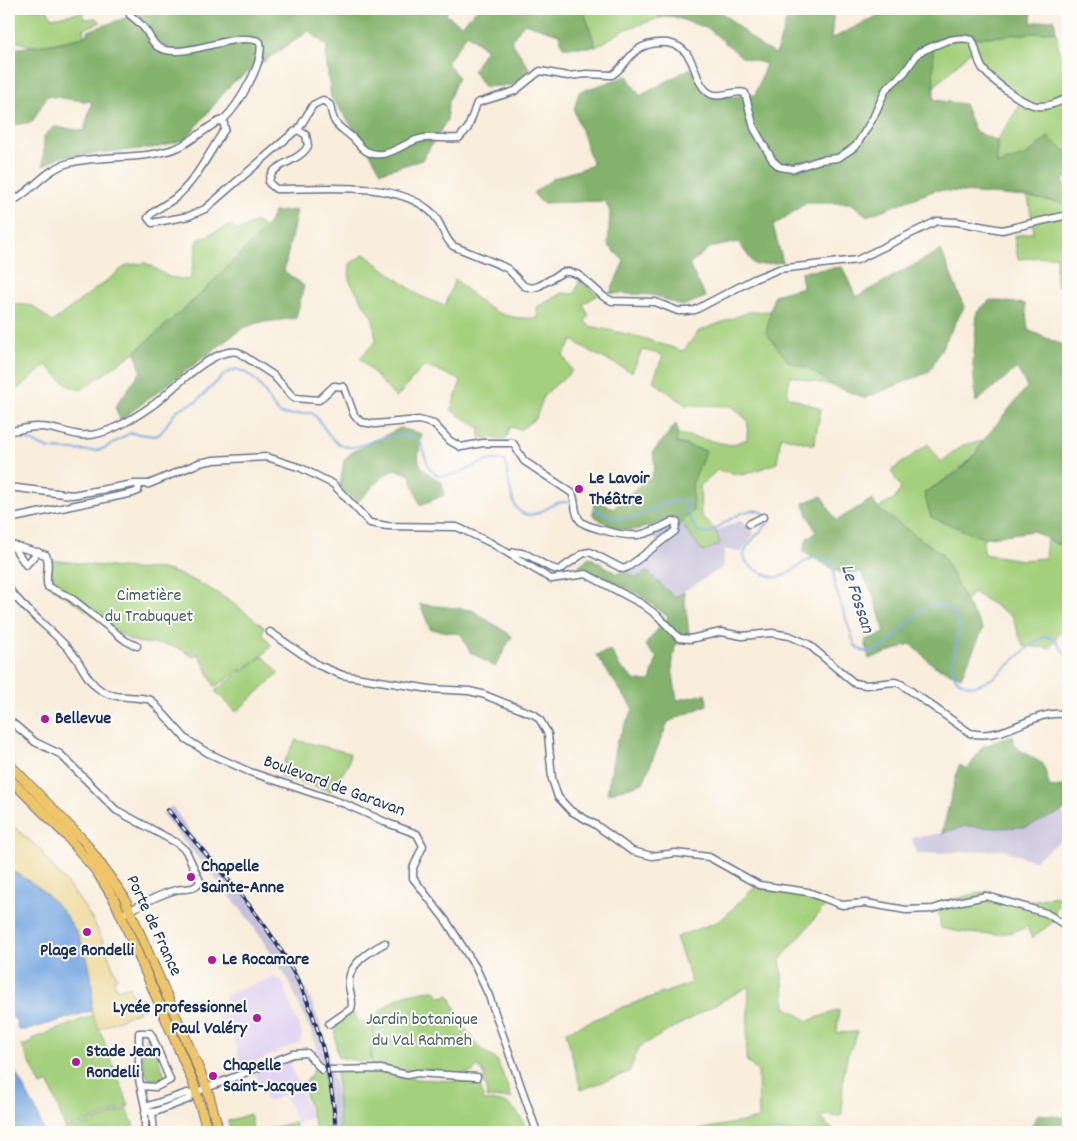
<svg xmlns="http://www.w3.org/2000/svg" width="1077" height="1141" font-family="Dekko,sans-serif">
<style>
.built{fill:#e2d4f3}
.industrial{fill:#c5c0da}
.green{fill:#a4d07d;stroke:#60806e}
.forest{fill:#83b26c;stroke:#4f7065}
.sand{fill:#eeda9e;stroke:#84847e}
.water{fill:#77a7e1;stroke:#496ba0}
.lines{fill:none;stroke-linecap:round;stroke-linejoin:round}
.stream{stroke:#77a7e1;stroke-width:2}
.minor-casing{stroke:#69728a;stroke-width:9}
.major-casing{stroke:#69728a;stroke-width:11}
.minor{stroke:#fff;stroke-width:6}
.major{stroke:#eec569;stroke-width:9}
.rail-casing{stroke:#1b2f5e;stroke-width:4}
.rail{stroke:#fdfcf7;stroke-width:2;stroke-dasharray:5.5;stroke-linecap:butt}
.poi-dot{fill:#b5179e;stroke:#fdfcf7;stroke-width:2}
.labels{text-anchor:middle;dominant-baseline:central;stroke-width:4;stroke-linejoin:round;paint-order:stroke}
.poi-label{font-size:18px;font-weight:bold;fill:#1b2f5e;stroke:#fdfcf7;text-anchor:start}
.park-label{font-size:18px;fill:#445f67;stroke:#fdfcf7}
.street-label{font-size:18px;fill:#1b2f5e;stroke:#fdfcf7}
.water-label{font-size:19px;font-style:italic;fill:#3b598c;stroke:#fdfcf7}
</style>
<rect width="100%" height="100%" fill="#fdfcf7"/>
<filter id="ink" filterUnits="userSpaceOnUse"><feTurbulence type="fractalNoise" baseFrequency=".02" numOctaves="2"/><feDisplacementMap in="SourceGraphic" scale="10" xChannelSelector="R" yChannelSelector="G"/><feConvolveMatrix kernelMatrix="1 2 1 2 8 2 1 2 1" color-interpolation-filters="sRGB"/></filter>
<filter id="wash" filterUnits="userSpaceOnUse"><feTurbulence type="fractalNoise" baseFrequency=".0096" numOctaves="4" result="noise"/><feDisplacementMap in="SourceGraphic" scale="20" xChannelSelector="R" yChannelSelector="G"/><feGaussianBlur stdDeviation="1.12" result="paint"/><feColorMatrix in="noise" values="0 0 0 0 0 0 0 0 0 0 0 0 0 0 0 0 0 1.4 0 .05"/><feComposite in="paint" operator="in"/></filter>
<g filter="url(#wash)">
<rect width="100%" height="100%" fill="#f9eddc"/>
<g class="built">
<path d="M273,977L282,981L302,1034L300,1042L241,1068L231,1025L221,1029L215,1010L227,1005L225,997L228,994Z"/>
<path d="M289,1060L311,1118L297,1124L285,1094L267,1102L255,1073Z"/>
</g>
<g class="industrial">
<path d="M675,516L720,544L716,531L741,520L754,533L741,553L725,549L722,568L674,597L647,571L638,578L627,572L657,543L648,526Z"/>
<path d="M172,806L195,839L252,903L294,966L310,998L324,1035L338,1103L340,1132H331L326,1085L319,1055L311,1031L287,978L250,921L162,814Z"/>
<path d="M1062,812L1068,824V835L1034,861L1004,850L916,854L912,838L942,833L966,826L996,828L1027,827Z"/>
</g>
<g class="green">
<path d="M9,9H47L52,18L82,12L84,19L96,18L101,22L83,29L84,37L42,46H31L9,39Z"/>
<path d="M583,9H656L660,18L626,29L596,47Z"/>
<path d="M1056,31L1062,71L1068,83V153L1048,138L1027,155L996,165L997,141L1020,105L971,51L932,89L933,42Z"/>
<path d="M1028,197L1068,204V290L1056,285V256L1018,259L1014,236L1034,232Z"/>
<path d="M256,222L266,228L204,291L135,352L81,390L67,385L46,365L17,390L9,383V303L33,306L52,322L127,265L146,263L169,277L190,280L198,240L230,225L238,231Z"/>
<path d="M364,254L420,296L445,306L455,279C485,306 495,320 538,318L537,307L563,293L575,294L579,281L598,295L583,304L589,316L585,321L590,326L636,336L683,351L699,331L749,312L772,311L767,333L788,361L809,369L834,386L790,376L787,396L821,409L814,445L781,436L777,463L743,475L717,470L700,486L701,515L716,531L720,544L703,552L681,523L693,511L692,484L706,451L675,442L678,434L731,445L747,439L748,421L732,406L686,405L653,381L663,355L642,350L632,372L591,352L573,340L563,355L572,371L544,395L536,418L521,429L510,427L506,439L480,438V428L451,410L461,381L436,369L423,367L396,398L360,358L376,341L373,319L349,280L350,264Z"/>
<path d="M983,441C970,466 947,478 924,493L931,517L983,538L984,554L1022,560L1045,558L1047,539L1068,550V630L1059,633L1050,648L1023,646L1012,616L973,592L966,602L942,554L877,509L895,499L901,488L891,471L928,444L941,462L963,445Z"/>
<path d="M52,560C79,563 106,567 132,569C144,570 155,567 166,570C204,581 236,604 265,628L262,632L271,646L262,656L215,687L199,654L193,657C168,638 156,648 130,640L49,585Z"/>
<path d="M263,656L279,673L236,712L215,691Z"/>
<path d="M296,740L350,753L348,765L331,791L280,776L285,760Z"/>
<path d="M755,887L788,892L827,904L780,960L786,1007L808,1021L839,1010L837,1033L858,1032L847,1057L843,1079L842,1114L838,1117L827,1115L820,1117L834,1132H696V1130L759,1119L758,1072L746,1060L749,986L639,1047L629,1072L581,1090L566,1032L623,1007L692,983L676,937L720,921Z"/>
<path d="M988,891L1026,902L1060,895L1053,922L1032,938L1027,927C999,939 969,934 941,928L937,903Z"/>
<path d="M434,990L441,997L449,995C461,1021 471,1047 497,1060L512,1098H487L486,1087L482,1081L485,1076L482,1070L477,1067L473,1072L459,1074L422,1069L410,1072L371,1066L372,1045L370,1060L366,1062L338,1057C334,1038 331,1018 355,1013L357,1020L361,1023L374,1021L372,1044C374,1035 374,1024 378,1016C388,997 415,991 434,990Z"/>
<path d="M94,1015L129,1106L66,1130L49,1083L41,1086L22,1046L33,1042L32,1039Z"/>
<path d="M149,1036L166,1078L150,1080C142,1073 139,1042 149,1036Z"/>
<path d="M318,1069L323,1072L331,1132H317L303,1087L314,1070Z"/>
<path d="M368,1071L415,1079L472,1082L480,1086L484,1101C511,1100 517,1108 528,1132H340L336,1073Z"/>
<path d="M127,1109L134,1126L119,1132H67Z"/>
<path d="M250,1114L253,1128L231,1132L228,1121Z"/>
<path d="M294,1122L297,1132H258Z"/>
</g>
<g class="forest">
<path d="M134,9H448L446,15L462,25L477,9H583L596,47H563L559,34L524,23L511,41L530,69L513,85L484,87L473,70L486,49L467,34L447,63L458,77L448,102L447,120L422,160L381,172L366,146L331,97L326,59L327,46L309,31L232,83L186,139L159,147L59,157L43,166L44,136L54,127L84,131L92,102L47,96L32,122L9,126V49L53,44L84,37L88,31L125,18Z"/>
<path d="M656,9H718L762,47L776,54L790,9H834L831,39L891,9H1032L1031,23L1054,19L1056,31L933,42L934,100L964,104L975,131L997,141V165L1027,155L1048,137L1068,153V178H1063L1068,204L1028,197L936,190L867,216L851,203H806L773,226L783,262L755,265L738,242L709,248L689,265L706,297L682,306L653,295L610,293L624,261L608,245L610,212L605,201L542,203L533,193L554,178L593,165L574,110L579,92L627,76L640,96L691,68L712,98L755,95L766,64L742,57L709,29L672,16L660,18Z"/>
<path d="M297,210L284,271L304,286L296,318L257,323L243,328L120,420L115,407L141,371L135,352L204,291L266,228L274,212Z"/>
<path d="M941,250L964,307L929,372L865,398L834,386L809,369L788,361L766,333L774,295L803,287L801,272L842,267L856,297Z"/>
<path d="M990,300L1025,304L1028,330L1060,344L1068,345V550L1033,531L983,538L931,517L924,493L958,472L976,454L983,441L1027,387L1017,368L976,402L973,365L977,312Z"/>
<path d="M676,424L678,434L676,443L706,451L692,484L693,511L681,523L675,516C641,529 626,540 593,515L594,498L613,509L644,481L650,479L655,467L653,452Z"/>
<path d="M400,428L422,434C416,463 415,467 442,482L444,495L420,505L410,475L395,469L383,476L357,503L340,487L344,460L351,453Z"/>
<path d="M822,496L836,521L872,499L878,509L942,554L966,602L983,629L961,677L934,666L911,644L869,659L865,640L885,633L873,594L861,572L842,574L803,552L807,538L816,533L803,503Z"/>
<path d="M589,557L617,573L627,572L637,578L647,571L674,597L684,592L689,634L675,646L672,668L677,700L706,694L707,705L668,722L643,783L607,794L616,743L633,709L596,655L611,650L619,666L636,681H650L657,658L645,645L668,617L637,593L578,566Z"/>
<path d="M420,604L472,610L512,636L495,667L470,652L461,634L430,629Z"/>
<path d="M1013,735L1015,747L1043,764L1050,788L1068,785V809L1027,827L996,828L966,826L942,833L959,765L968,769L982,747Z"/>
<path d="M1038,1114L1068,1118V1132H1028Z"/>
</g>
<path class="sand" d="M9,823L42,851L43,856C61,876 79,897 93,921C103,939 109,958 117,978L113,980L118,990L129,986L139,1011L99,1029L91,1011V976L82,943L40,888L9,870Z"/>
<g class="water">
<path d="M9,870C62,893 100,952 91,1011L27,1030H18L16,1020L9,1015Z"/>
<path d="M9,1061L35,1108L44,1132H9Z"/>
</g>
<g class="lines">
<g class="stream">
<path d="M9,439L22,438L50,449L95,451L105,448L130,433L155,436L160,434L177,410L197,401L225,374L236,369C265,376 270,411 281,414C290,417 302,412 312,413C323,422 328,439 341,445C362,456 383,422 420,441L429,468L437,475C460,481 480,454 505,461C511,478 507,527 540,512C554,506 550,502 568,502"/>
<path d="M593,509C601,512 610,518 619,519C642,521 661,499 684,500L692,523L699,532L708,534C723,525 754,496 769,519L768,523C757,537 728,555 756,570C762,573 771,578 778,577C800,573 808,545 833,564L835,587L855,645C879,673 910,611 931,605C937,603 943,606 949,610C978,627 929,675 968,685C993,691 1022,645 1046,636L1056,640L1068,658"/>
</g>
</g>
</g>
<g filter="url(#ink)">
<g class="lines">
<defs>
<g id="minor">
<path d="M130,15C135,19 140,23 144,28C149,34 152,43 158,47C182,62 238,29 260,42C265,62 238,106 223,120"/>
<path d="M298,130L313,105L323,100L330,105C334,127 337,124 353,138C357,142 361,148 366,151C388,163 405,139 425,138C436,137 448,139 459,138L468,128L477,103L515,91L540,71L568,76L587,74L612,75C622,69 628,57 637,50C646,44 656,42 667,43C700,48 690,83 711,94C721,99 734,89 745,93L754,128L773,161L780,167L793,169L820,160L838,158L856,146L873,118L886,89L904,73L919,52C935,46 954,34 972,40C977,49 977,61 983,69C992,81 1024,105 1038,106C1049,107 1059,102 1068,98"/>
<path d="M298,130L306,135L308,146C299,163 269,163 269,183L276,189C321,189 394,180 430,211C442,221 442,236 453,246L500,265L508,269L524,286L532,288L539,286L563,272H570L579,275L604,297L612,301L655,302L678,311H686L695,310L754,279L779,269L857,260L937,221L957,222L1002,230L1068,215"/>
<path d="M9,203C31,193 45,169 69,163C105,154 144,161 179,147C189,143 218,119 223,120L225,129C210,151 196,181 175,198C168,204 152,210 148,218L152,223L189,216L205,209L294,132L298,130"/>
<path d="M9,431C19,431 28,426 39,427C53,427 66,433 80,435C104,438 134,418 153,405C173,390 212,347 238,352L273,375L294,398L319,400L334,386L344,387L354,415L361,422L375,424L419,420L434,424L450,441L461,447L483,443H513L524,461L572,493C576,501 574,512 579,519C582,525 593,527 599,529C634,539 641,538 673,521L677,522L675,531L628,567L623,569L590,552L584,553L559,570C542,568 532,552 514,552L511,555"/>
<path d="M9,487L72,495L134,484H149L199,463L214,460L267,457L301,468L333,484L370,523L387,526L457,527L491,543L551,579L586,574L642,604L658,616L679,638L690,639L721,632L742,636L772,633L790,636L808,644L854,683L866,685L895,682L901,684L970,733C1008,742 1033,707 1068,715"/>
<path d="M9,519L133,493L138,491L139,485"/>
<path d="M749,524L763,517"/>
<path d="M9,544L46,555C51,566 44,577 48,587L70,597L126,641L137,646"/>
<path d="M13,546L26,565L38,552"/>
<path d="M9,589C28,615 57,632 76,658C84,670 89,683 102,691C117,700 135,695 151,700L186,739L208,753L250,772L345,804L390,824L417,834L423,846L413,868V878L447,922L476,968L489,996L537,1132"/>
<path d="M270,632L318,665L342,675L430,689L469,691L482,694L535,715L540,720L548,734L552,779L558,797L571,811L596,825L632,851L652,856L676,853L709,857L759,885L808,892L842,905L866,903L906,910L933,909L952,903L986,896L1046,913L1068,927"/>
<path d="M9,720L35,742L60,754L116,810L177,843L186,851L200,881C197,891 184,888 176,890C159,894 142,904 127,912"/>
<path d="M329,1024L351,1009C354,1000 350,995 349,986C346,965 370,951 385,943"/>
<path d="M331,1070L381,1069L407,1075L417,1073L477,1077"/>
<path d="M141,1086L156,1087L170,1080L152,1036L150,1033H139V1079L145,1107L187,1093L191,1094L293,1054L307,1053L322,1070"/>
<path d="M152,1112L154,1132"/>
<path d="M145,1132V1111L155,1112L189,1099L191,1094"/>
</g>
<g id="major">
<path d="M9,764L84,841L124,897L207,1088L219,1132"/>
<path d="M9,778L66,835L97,872L115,901L193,1082L208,1132"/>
</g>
</defs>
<use href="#minor" class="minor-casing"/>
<use href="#major" class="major-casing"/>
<use href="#minor" class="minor"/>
<use href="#major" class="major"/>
<defs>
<path id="rail" d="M168,810C212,863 264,914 295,975C321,1024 332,1078 336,1132"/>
</defs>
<use href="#rail" class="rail-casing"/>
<use href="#rail" class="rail"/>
</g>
</g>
<g class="poi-dot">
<circle cx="579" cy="489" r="5"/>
<circle cx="45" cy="719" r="5"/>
<circle cx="191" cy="877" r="5"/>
<circle cx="87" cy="932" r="5"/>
<circle cx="212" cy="960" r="5"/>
<circle cx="257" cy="1018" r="5"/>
<circle cx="76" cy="1062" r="5"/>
<circle cx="213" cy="1076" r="5"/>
</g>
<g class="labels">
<g class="poi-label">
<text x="589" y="479">Le Lavoir<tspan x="589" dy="21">Théâtre</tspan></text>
<text x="55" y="719">Bellevue</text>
<text x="201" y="867">Chapelle<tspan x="201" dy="21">Sainte-Anne</tspan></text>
<text x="87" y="951" text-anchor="middle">Plage Rondelli</text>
<text x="222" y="960">Le Rocamare</text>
<text x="247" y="1008" text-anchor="end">Lycée professionnel<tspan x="247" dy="21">Paul Valéry</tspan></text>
<text x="86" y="1052">Stade Jean<tspan x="86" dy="21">Rondelli</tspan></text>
<text x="223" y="1066">Chapelle<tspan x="223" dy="21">Saint-Jacques</tspan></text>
</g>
<g class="park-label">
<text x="149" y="596">Cimetière<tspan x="149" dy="21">du Trabuquet</tspan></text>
<text x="422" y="1020">Jardin botanique<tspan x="422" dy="21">du Val Rahmeh</tspan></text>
</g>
<g class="street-label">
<text transform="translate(334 787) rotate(20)">Boulevard de Garavan</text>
<text transform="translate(153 926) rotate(65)">Porte de France</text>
</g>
<g class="water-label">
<text transform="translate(856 599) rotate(72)">Le Fossan</text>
</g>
</g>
<rect width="1077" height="1141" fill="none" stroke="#fdfcf7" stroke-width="30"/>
</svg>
